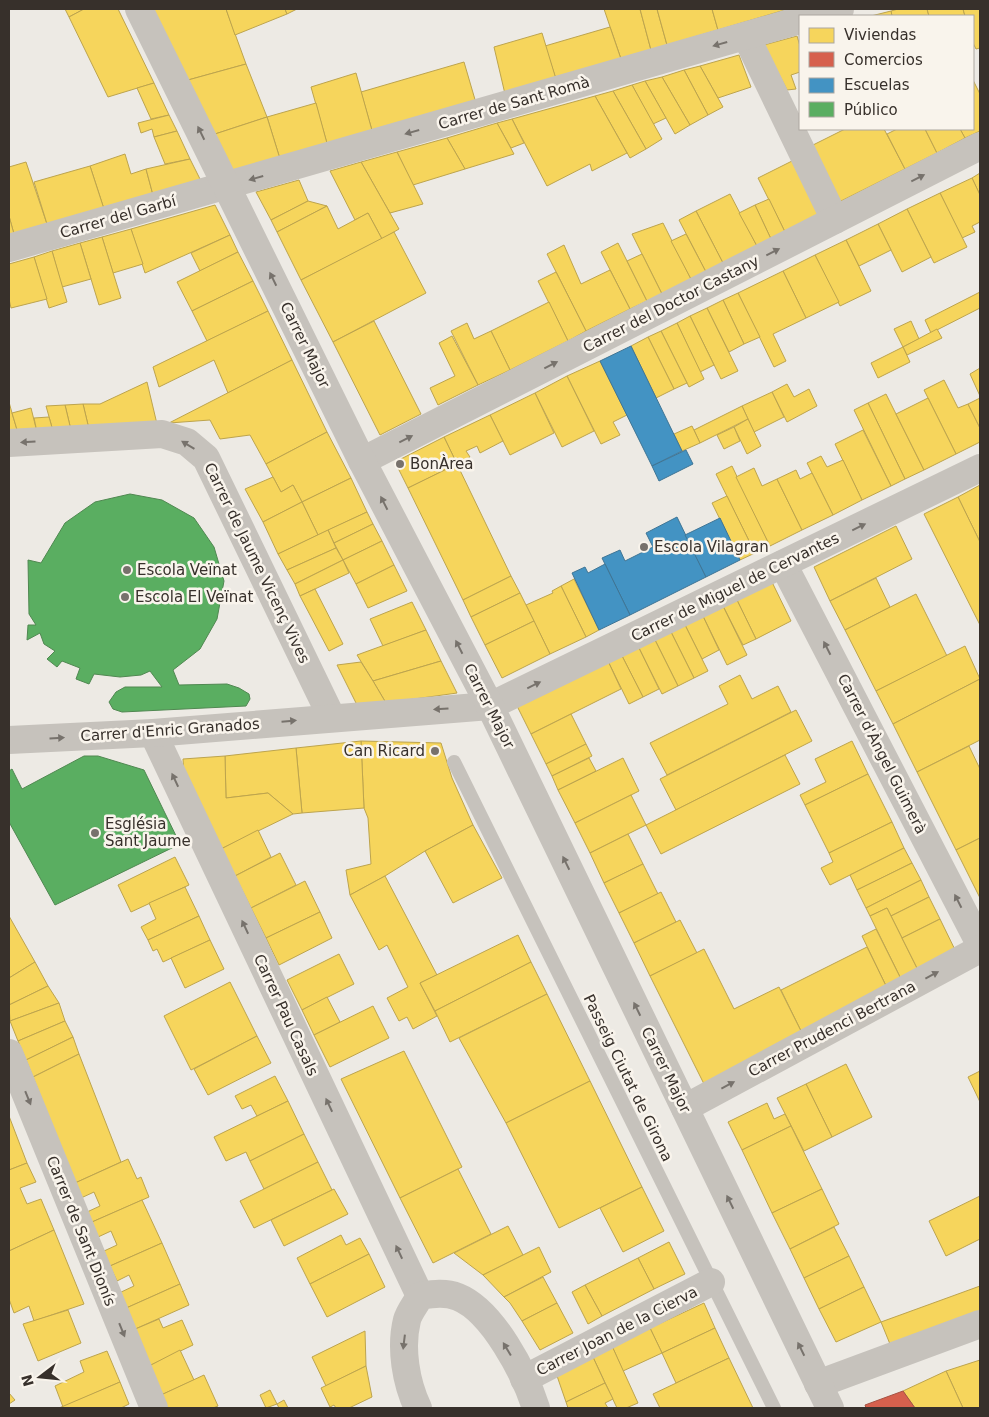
<svg xmlns="http://www.w3.org/2000/svg" width="989" height="1417" font-family="'DejaVu Sans',sans-serif">
<style>
.homes{fill:#f6d55c;stroke:#bda44d}
.shops{fill:#d6604d;stroke:#a65243}
.schools{fill:#4393c3;stroke:#3f7595}
.public{fill:#5aae61;stroke:#508851}
.lines{fill:none;stroke-linecap:round;stroke-linejoin:round}
.service{stroke:#c6c2bc;stroke-width:14}
.minor{stroke:#c6c2bc;stroke-width:28}
.tertiary{stroke:#c6c2bc;stroke-width:28}
.oneway{fill:#77726c}
.poi-dot{fill:#77716c;stroke:#f9f4ec;stroke-width:2}
.labels{text-anchor:middle;dominant-baseline:central;stroke-width:5;stroke-linejoin:round;paint-order:stroke}
.street-label{font-size:15px;fill:#37302b;stroke:#f9f4ec}
.poi-label{font-size:15px;fill:#37302b;stroke:#f9f4ec;text-anchor:start}
</style>
<rect width="100%" height="100%" fill="#edeae4"/>
<g class="homes">
<path d="M65,9H84L69,17Z"/>
<path d="M84,9H118L154,83L108,97L69,17Z"/>
<path d="M153,9H226L246,64L188,80Z"/>
<path d="M226,9H285L287,14L235,35Z"/>
<path d="M285,9H297L287,14Z"/>
<path d="M604,9H640L651,50L621,59Z"/>
<path d="M640,9H657L667,45L651,50Z"/>
<path d="M657,9H712L718,30L667,45Z"/>
<path d="M712,9H788L718,30Z"/>
<path d="M898,9H927L929,16H892L891,11Z"/>
<path d="M927,9H963L965,16H929Z"/>
<path d="M963,9H980V48L976,49L973,43V16H965Z"/>
<path d="M891,11L892,16H871Z"/>
<path d="M610,27L621,59L556,79L545,46Z"/>
<path d="M542,33L556,79L505,94L494,47Z"/>
<path d="M797,36L800,46V72L791,75L796,89L787,90L764,45Z"/>
<path d="M739,55L751,87L718,98L700,66Z"/>
<path d="M464,62L476,103L373,134L361,92Z"/>
<path d="M246,64L267,117L215,134L188,80Z"/>
<path d="M700,66L723,107L708,115L684,70Z"/>
<path d="M684,70L708,115L690,125L662,77Z"/>
<path d="M356,73L373,134L328,147L311,87Z"/>
<path d="M662,77L690,125L675,134L645,81Z"/>
<path d="M973,80L980,94V131L965,138L960,129H973Z"/>
<path d="M645,81L666,118L653,124L632,85Z"/>
<path d="M154,83L169,115L151,119L137,88Z"/>
<path d="M632,85L662,139L646,149L613,91Z"/>
<path d="M613,91L646,149L630,158L595,96Z"/>
<path d="M595,96L627,153L592,171L590,164L547,186L512,119Z"/>
<path d="M316,103L328,147L281,162L267,117Z"/>
<path d="M169,115L177,131L154,137L152,129L141,133L138,123Z"/>
<path d="M267,117L281,162L235,175L215,134Z"/>
<path d="M512,119L524,143L511,148L497,123Z"/>
<path d="M497,123L514,154L465,169L447,138Z"/>
<path d="M845,129H884L905,169L839,202L811,146Z"/>
<path d="M897,129H925L937,153L905,169L887,134Z"/>
<path d="M925,129H960L965,138L937,153Z"/>
<path d="M177,131L190,159L165,164L154,137Z"/>
<path d="M447,138L465,169L413,185L397,152Z"/>
<path d="M397,152L423,204L390,213L361,162Z"/>
<path d="M125,154L131,174L146,169L153,195L104,209L90,166Z"/>
<path d="M190,159L201,181L153,195L146,169Z"/>
<path d="M792,161L819,215L785,232L758,178Z"/>
<path d="M26,162L47,224L14,234L9,216V167Z"/>
<path d="M361,162L399,229L382,239L368,213L355,220L330,171Z"/>
<path d="M90,166L104,209L47,224L34,182Z"/>
<path d="M980,173V195L972,178Z"/>
<path d="M972,178L980,195V222L972,226L975,232L962,238L940,193Z"/>
<path d="M299,180L308,201L271,220L256,192Z"/>
<path d="M940,193L967,247L934,263L907,209Z"/>
<path d="M730,194L757,246L723,263L696,211Z"/>
<path d="M769,199L785,232L771,239L755,205Z"/>
<path d="M308,201L327,206L277,232L271,220Z"/>
<path d="M215,205L230,235L145,273L131,229Z"/>
<path d="M755,205L771,239L757,246L739,213Z"/>
<path d="M327,206L338,229L368,213L382,239L301,280L277,232Z"/>
<path d="M907,209L931,257L902,272L878,224Z"/>
<path d="M696,211L723,263L706,272L679,220Z"/>
<path d="M9,216L14,234L9,235Z"/>
<path d="M663,223L691,279L662,294L632,234Z"/>
<path d="M878,224L891,250L859,266L846,240Z"/>
<path d="M131,229L143,264L113,273L102,237Z"/>
<path d="M394,232L426,293L333,342L301,280Z"/>
<path d="M686,234L706,272L691,279L671,241Z"/>
<path d="M230,235L238,252L200,271L191,253Z"/>
<path d="M102,237L121,298L99,305L80,243Z"/>
<path d="M846,240L871,291L840,306L815,255Z"/>
<path d="M80,243L91,279L62,287L52,251Z"/>
<path d="M618,243L647,301L630,309L601,252Z"/>
<path d="M564,245L581,284L610,270L630,309L586,331L547,254Z"/>
<path d="M52,251L67,302L49,308L34,257Z"/>
<path d="M238,252L253,281L192,311L177,282Z"/>
<path d="M642,254L662,294L647,301L627,261Z"/>
<path d="M815,255L839,302L806,318L783,271Z"/>
<path d="M34,257L47,299L11,308L9,299V264Z"/>
<path d="M783,271L806,318L773,334L786,361L774,367L738,293Z"/>
<path d="M556,272L586,331L568,341L538,281Z"/>
<path d="M253,281L268,311L207,341L192,311Z"/>
<path d="M980,292V308L931,333L925,320Z"/>
<path d="M738,293L760,337L744,344L723,300Z"/>
<path d="M723,300L744,344L729,352L707,308Z"/>
<path d="M549,302L568,341L510,370L491,331Z"/>
<path d="M707,308L738,371L721,379L690,316Z"/>
<path d="M268,311L292,360L228,393L214,360L159,387L153,367Z"/>
<path d="M690,316L714,365L700,372L677,323Z"/>
<path d="M374,321L421,414L380,435L333,342Z"/>
<path d="M911,321L919,339L903,347L894,329Z"/>
<path d="M467,323L474,339L491,331L510,370L478,385L451,331Z"/>
<path d="M677,323L704,379L689,387L661,331Z"/>
<path d="M937,329L942,338L907,355L903,347Z"/>
<path d="M661,331L687,383L674,389L648,337Z"/>
<path d="M452,336L478,385L438,405L430,388L455,376L439,343Z"/>
<path d="M648,337L674,389L656,398L631,346Z"/>
<path d="M903,347L910,362L878,378L871,363Z"/>
<path d="M292,360L327,432L266,464L250,435L220,439L210,420L169,423Z"/>
<path d="M600,361L627,415L613,422L620,435L601,444L567,376Z"/>
<path d="M980,368V396L970,374Z"/>
<path d="M567,376L594,431L562,447L535,393Z"/>
<path d="M944,380L958,408L968,404L980,428V442L956,454L924,390Z"/>
<path d="M147,382L157,424L89,429L83,404H100Z"/>
<path d="M787,384L794,397L809,389L817,406L787,422L772,392Z"/>
<path d="M772,392L784,417L754,432L742,406Z"/>
<path d="M535,393L554,433L510,455L490,415Z"/>
<path d="M886,394L924,470L905,479L868,403Z"/>
<path d="M928,398L956,454L924,470L896,414Z"/>
<path d="M980,398V428L968,404Z"/>
<path d="M9,402L12,413L18,433L9,434Z"/>
<path d="M868,403L905,479L891,486L854,410Z"/>
<path d="M83,404L89,429L71,430L65,405Z"/>
<path d="M65,405L71,430L53,431L46,406Z"/>
<path d="M742,406L748,419L700,443L694,430Z"/>
<path d="M31,408L37,432L18,433L12,413Z"/>
<path d="M490,415L503,441L480,453L477,446L466,451L470,457L457,464L444,437Z"/>
<path d="M49,417L53,431L37,432L34,418Z"/>
<path d="M748,419L761,446L747,454L734,427Z"/>
<path d="M692,426L700,443L682,451L674,434Z"/>
<path d="M734,427L740,441L724,449L717,435Z"/>
<path d="M863,430L891,486L862,500L835,444Z"/>
<path d="M327,432L351,478L302,502L293,485L281,492L266,464Z"/>
<path d="M444,437L457,464L408,488L395,462Z"/>
<path d="M821,456L827,467L843,460L862,500L833,515L807,463Z"/>
<path d="M457,464L511,576L463,600L408,488Z"/>
<path d="M732,466L770,546L755,553L716,474Z"/>
<path d="M754,468L762,486L777,479L802,530L770,546L736,477Z"/>
<path d="M796,470L800,479L812,473L833,515L802,530L777,479Z"/>
<path d="M273,477L281,492L293,485L302,502L263,522L245,489Z"/>
<path d="M351,478L367,512L318,535L302,502Z"/>
<path d="M980,485V542L958,497Z"/>
<path d="M727,496L755,553L740,560L712,503Z"/>
<path d="M958,497L980,542V625L924,514Z"/>
<path d="M302,502L318,535L278,554L263,522Z"/>
<path d="M367,512L373,524L334,543L328,530Z"/>
<path d="M373,524L382,541L343,560L334,543Z"/>
<path d="M896,526L912,559L830,601L814,567Z"/>
<path d="M328,530L336,548L287,570L278,554Z"/>
<path d="M382,541L394,565L356,584L343,560Z"/>
<path d="M336,548L343,560L295,584L287,570Z"/>
<path d="M343,560L349,573L300,596L295,584Z"/>
<path d="M394,565L407,591L368,608L356,584Z"/>
<path d="M511,576L520,593L471,617L463,600Z"/>
<path d="M770,578L791,621L756,639L735,596Z"/>
<path d="M876,578L890,607L845,630L830,601Z"/>
<path d="M574,579L599,630L586,637L561,586Z"/>
<path d="M561,586L586,637L550,654L526,605L553,593L552,591Z"/>
<path d="M315,589L343,644L329,651L300,596Z"/>
<path d="M520,593L534,621L485,645L471,617Z"/>
<path d="M916,594L947,656L876,691L845,630Z"/>
<path d="M735,596L756,639L743,645L721,602Z"/>
<path d="M412,602L426,630L383,646L370,619Z"/>
<path d="M721,602L747,655L727,665L701,612Z"/>
<path d="M701,612L719,650L702,659L683,621Z"/>
<path d="M534,621L550,654L502,678L485,645Z"/>
<path d="M683,621L708,671L694,678L669,628Z"/>
<path d="M669,628L694,678L678,686L653,636Z"/>
<path d="M426,630L441,661L373,681L357,655Z"/>
<path d="M653,636L678,686L662,694L637,644Z"/>
<path d="M637,644L659,689L643,697L620,652Z"/>
<path d="M965,646L980,679L893,724L876,691Z"/>
<path d="M620,652L643,697L629,704L607,659Z"/>
<path d="M607,659L621,689L531,734L516,704Z"/>
<path d="M441,661L457,693L386,703L373,681Z"/>
<path d="M361,662L373,681L386,703L358,707L337,665Z"/>
<path d="M740,675L752,699L778,686L791,712L667,775L650,743L728,704L719,686Z"/>
<path d="M980,679V740L917,772L893,724Z"/>
<path d="M796,710L812,741L676,810L660,779Z"/>
<path d="M571,714L586,744L546,764L531,734Z"/>
<path d="M361,741L441,743L452,778L473,825L425,851L385,876L350,895L346,870L371,864L368,818L364,808Z"/>
<path d="M361,741L364,808L302,813L296,748Z"/>
<path d="M852,741L868,774L805,805L800,795L826,782L815,759Z"/>
<path d="M586,744L592,756L552,776L546,764Z"/>
<path d="M969,746L980,769V838L956,850L917,772Z"/>
<path d="M296,748L302,813L293,814L268,793L226,798L225,756Z"/>
<path d="M785,755L800,784L661,854L646,825Z"/>
<path d="M225,756L226,798L268,793L293,814L221,849L184,776L183,759Z"/>
<path d="M589,758L596,771L558,790L552,776Z"/>
<path d="M623,758L639,791L575,823L558,790Z"/>
<path d="M868,774L892,822L829,853L805,805Z"/>
<path d="M631,795L646,825L590,853L575,823Z"/>
<path d="M892,822L904,848L830,885L821,868L833,862L829,853Z"/>
<path d="M473,825L502,878L453,903L425,851Z"/>
<path d="M258,830L271,857L235,876L221,849Z"/>
<path d="M628,834L643,864L604,883L590,853Z"/>
<path d="M980,838V898L956,850Z"/>
<path d="M904,848L912,863L857,890L850,875Z"/>
<path d="M280,853L296,885L251,908L235,876Z"/>
<path d="M175,857L189,885L131,912L118,885Z"/>
<path d="M912,863L921,880L866,908L857,890Z"/>
<path d="M643,864L658,894L619,913L604,883Z"/>
<path d="M385,876L437,975L420,983L437,1016L413,1029L407,1017L399,1021L387,998L408,987L387,945L379,950L350,895Z"/>
<path d="M921,880L929,897L891,916L887,908L870,916L866,908Z"/>
<path d="M305,881L320,912L266,938L251,908Z"/>
<path d="M185,887L199,916L148,940L141,927L156,919L149,903Z"/>
<path d="M661,892L676,922L634,943L619,913Z"/>
<path d="M929,897L940,919L902,938L891,916Z"/>
<path d="M887,908L921,976L904,985L870,916Z"/>
<path d="M320,912L332,938L279,965L266,938Z"/>
<path d="M9,916L35,962L9,978Z"/>
<path d="M199,916L210,940L163,962L157,949L153,951L148,940Z"/>
<path d="M940,919L959,958L921,976L902,938Z"/>
<path d="M680,920L697,953L650,976L634,943Z"/>
<path d="M876,929L904,985L889,992L862,936Z"/>
<path d="M518,935L531,962L435,1011L420,983Z"/>
<path d="M210,940L224,969L185,988L171,958Z"/>
<path d="M867,947L889,992L803,1035L781,990Z"/>
<path d="M704,949L734,1009L779,987L803,1035L704,1084L650,976Z"/>
<path d="M339,954L354,984L302,1010L287,980Z"/>
<path d="M35,962L48,986L9,1005V978Z"/>
<path d="M531,962L547,994L450,1042L435,1011Z"/>
<path d="M230,982L257,1036L191,1070L164,1016Z"/>
<path d="M48,986L59,1003L10,1021L9,1005Z"/>
<path d="M547,994L590,1081L506,1123L459,1038Z"/>
<path d="M327,997L340,1022L314,1035L302,1010Z"/>
<path d="M59,1003L65,1021L18,1041L10,1021Z"/>
<path d="M373,1006L389,1038L330,1067L314,1035Z"/>
<path d="M65,1021L73,1037L26,1060L18,1041Z"/>
<path d="M257,1036L271,1063L208,1095L194,1069Z"/>
<path d="M73,1037L79,1054L33,1077L26,1060Z"/>
<path d="M404,1051L462,1167L400,1198L341,1079Z"/>
<path d="M79,1054L121,1162L75,1183L33,1077Z"/>
<path d="M846,1064L872,1117L832,1137L806,1084Z"/>
<path d="M980,1071V1102L968,1077Z"/>
<path d="M275,1076L288,1101L257,1116L251,1105L242,1109L235,1096Z"/>
<path d="M590,1081L642,1187L559,1228L506,1123Z"/>
<path d="M806,1084L832,1137L804,1151L777,1098Z"/>
<path d="M288,1101L304,1134L250,1161L246,1152L226,1161L214,1137Z"/>
<path d="M767,1103L774,1119L785,1114L791,1126L742,1150L728,1122Z"/>
<path d="M9,1116L27,1163L9,1170Z"/>
<path d="M791,1126L822,1189L772,1213L742,1150Z"/>
<path d="M304,1134L318,1162L264,1189L250,1161Z"/>
<path d="M128,1159L137,1179L141,1177L149,1197L92,1222L87,1212L100,1206L94,1192L81,1198L75,1183Z"/>
<path d="M318,1162L332,1190L254,1228L240,1201Z"/>
<path d="M27,1163L36,1182L20,1188L27,1204L41,1199L54,1230L9,1251V1170Z"/>
<path d="M458,1169L491,1234L433,1263L400,1198Z"/>
<path d="M642,1187L664,1231L623,1252L600,1208Z"/>
<path d="M334,1189L348,1214L284,1246L271,1220Z"/>
<path d="M822,1189L839,1224L790,1249L772,1213Z"/>
<path d="M980,1196V1239L946,1256L929,1221Z"/>
<path d="M142,1200L162,1243L110,1266L104,1251L117,1245L111,1231L98,1237L92,1222Z"/>
<path d="M508,1226L523,1255L483,1275L454,1253Z"/>
<path d="M834,1227L849,1256L804,1278L790,1249Z"/>
<path d="M54,1230L84,1304L34,1321L29,1306L14,1313L9,1299V1251Z"/>
<path d="M341,1235L346,1245L360,1238L369,1254L310,1284L297,1258Z"/>
<path d="M669,1242L685,1274L654,1289L638,1258Z"/>
<path d="M162,1243L180,1284L124,1309L117,1294L134,1286L129,1275L117,1281L110,1266Z"/>
<path d="M539,1247L551,1272L504,1297L483,1275Z"/>
<path d="M369,1254L385,1287L327,1317L310,1284Z"/>
<path d="M849,1256L864,1287L819,1309L804,1278Z"/>
<path d="M638,1258L654,1289L602,1316L585,1285Z"/>
<path d="M543,1277L557,1303L522,1321L510,1303L504,1297Z"/>
<path d="M180,1284L189,1305L133,1330L124,1309Z"/>
<path d="M585,1285L602,1316L588,1324L572,1292Z"/>
<path d="M980,1286V1312L892,1349L881,1322Z"/>
<path d="M864,1287L881,1322L836,1342L819,1309Z"/>
<path d="M557,1303L573,1333L540,1350L522,1321Z"/>
<path d="M704,1303L715,1328L662,1353L650,1328Z"/>
<path d="M68,1310L81,1343L38,1361L23,1324Z"/>
<path d="M159,1319L163,1328L182,1320L193,1345L149,1366L133,1330Z"/>
<path d="M650,1328L662,1353L623,1371L612,1346Z"/>
<path d="M715,1328L729,1358L676,1383L662,1353Z"/>
<path d="M365,1331L366,1366L326,1386L312,1357Z"/>
<path d="M612,1346L638,1403L626,1408H617L592,1355Z"/>
<path d="M180,1350L194,1380L161,1395L149,1366Z"/>
<path d="M107,1351L120,1382L63,1407L55,1386L84,1372L80,1361Z"/>
<path d="M592,1355L605,1383L566,1402L556,1373Z"/>
<path d="M729,1358L753,1408H660L653,1394Z"/>
<path d="M980,1360V1408H963L946,1371Z"/>
<path d="M366,1366L372,1397L349,1408H336L334,1405L330,1407L321,1388Z"/>
<path d="M946,1371L963,1408H915L903,1391Z"/>
<path d="M204,1375L218,1406L213,1408H167L161,1395Z"/>
<path d="M120,1382L129,1404L121,1408H59Z"/>
<path d="M605,1383L613,1399L605,1403L608,1408H568L566,1402Z"/>
<path d="M270,1390L277,1404L266,1408L260,1395Z"/>
<path d="M9,1393L15,1400L9,1404Z"/>
<path d="M284,1400L288,1408H279L277,1404Z"/>
</g>
<path class="shops" d="M903,1391L915,1408H866L865,1405Z"/>
<g class="schools">
<path d="M631,346L682,451L652,466L600,361Z"/>
<path d="M686,450L693,464L659,481L652,466Z"/>
<path d="M677,517L706,577L630,615L602,558L620,550L625,561L653,547L646,533Z"/>
<path d="M720,518L740,560L706,577L685,535Z"/>
<path d="M605,564L630,615L599,630L572,573L585,567L588,573Z"/>
</g>
<g class="public">
<path d="M130,494L162,500L194,518L214,547L224,581L217,619L200,649L173,670L179,685L227,684L239,688L249,694L250,699L246,706L122,712L113,709L109,702L116,692L125,687H162L150,671L141,675L120,677L94,674L89,684L76,679L80,668L62,661L57,667L47,659L55,651L44,644L40,633L27,640L28,625H36L29,614L28,560L41,563L65,523L95,502Z"/>
<path d="M84,756H98L144,770L180,844L55,905L9,822V771L12,769L22,789Z"/>
</g>
<g class="lines">
<path class="service" d="M454,762L774,1408"/>
<g class="minor">
<path d="M814,16L840,9"/>
<path d="M746,36L835,220"/>
<path d="M9,248L800,20"/>
<path d="M9,443L162,434L187,442L206,458L332,718"/>
<path d="M362,461L980,146"/>
<path d="M783,564L980,944"/>
<path d="M153,733L420,1296"/>
<path d="M9,740L153,733L490,706L980,468"/>
<path d="M9,1053L154,1408"/>
<path d="M685,1108L980,949"/>
<path d="M524,1379L711,1282"/>
<path d="M818,1384L980,1324"/>
<path d="M418,1408C406,1383 400,1348 407,1320C409,1312 416,1304 420,1296C433,1294 445,1292 458,1297C493,1311 525,1374 536,1408"/>
</g>
<path class="tertiary" d="M139,9L362,461L490,706L830,1408"/>
</g>
<defs><path id="oneway-solid" d="M-6-.8H1V-3.2L6.5 0L1 3.2V.8H-6Z" transform="scale(1.25)"/></defs>
<g class="oneway">
<use href="#oneway-solid" transform="translate(720 44) rotate(164)"/>
<use href="#oneway-solid" transform="translate(412 132) rotate(164)"/>
<use href="#oneway-solid" transform="translate(201 133) rotate(-116)"/>
<use href="#oneway-solid" transform="translate(256 178) rotate(164)"/>
<use href="#oneway-solid" transform="translate(918 178) rotate(-27)"/>
<use href="#oneway-solid" transform="translate(773 252) rotate(-27)"/>
<use href="#oneway-solid" transform="translate(273 279) rotate(-116)"/>
<use href="#oneway-solid" transform="translate(551 365) rotate(-27)"/>
<use href="#oneway-solid" transform="translate(406 439) rotate(-27)"/>
<use href="#oneway-solid" transform="translate(28 442) rotate(176)"/>
<use href="#oneway-solid" transform="translate(188 445) rotate(-149)"/>
<use href="#oneway-solid" transform="translate(384 503) rotate(-117)"/>
<use href="#oneway-solid" transform="translate(859 527) rotate(-26)"/>
<use href="#oneway-solid" transform="translate(459 647) rotate(-117)"/>
<use href="#oneway-solid" transform="translate(827 648) rotate(-117)"/>
<use href="#oneway-solid" transform="translate(534 685) rotate(-26)"/>
<use href="#oneway-solid" transform="translate(441 709) rotate(176)"/>
<use href="#oneway-solid" transform="translate(289 721) rotate(-5)"/>
<use href="#oneway-solid" transform="translate(57 738) rotate(-3)"/>
<use href="#oneway-solid" transform="translate(175 780) rotate(-115)"/>
<use href="#oneway-solid" transform="translate(566 863) rotate(-116)"/>
<use href="#oneway-solid" transform="translate(958 901) rotate(-117)"/>
<use href="#oneway-solid" transform="translate(245 927) rotate(-115)"/>
<use href="#oneway-solid" transform="translate(932 975) rotate(-28)"/>
<use href="#oneway-solid" transform="translate(637 1009) rotate(-116)"/>
<use href="#oneway-solid" transform="translate(728 1085) rotate(-28)"/>
<use href="#oneway-solid" transform="translate(28 1098) rotate(68)"/>
<use href="#oneway-solid" transform="translate(329 1105) rotate(-115)"/>
<use href="#oneway-solid" transform="translate(730 1202) rotate(-116)"/>
<use href="#oneway-solid" transform="translate(399 1252) rotate(-115)"/>
<use href="#oneway-solid" transform="translate(122 1330) rotate(68)"/>
<use href="#oneway-solid" transform="translate(404 1342) rotate(97)"/>
<use href="#oneway-solid" transform="translate(507 1349) rotate(-121)"/>
<use href="#oneway-solid" transform="translate(801 1349) rotate(-116)"/>
</g>
<g class="poi-dot">
<circle cx="400" cy="464" r="5"/>
<circle cx="644" cy="547" r="5"/>
<circle cx="127" cy="570" r="5"/>
<circle cx="125" cy="597" r="5"/>
<circle cx="435" cy="751" r="5"/>
<circle cx="95" cy="833" r="5"/>
</g>
<g class="labels">
<g class="street-label">
<text transform="translate(514 103) rotate(-16)">Carrer de Sant Romà</text>
<text transform="translate(118 217) rotate(-16)">Carrer del Garbí</text>
<text transform="translate(671 304) rotate(-27)">Carrer del Doctor Castany</text>
<text transform="translate(305 345) rotate(64)">Carrer Major</text>
<text transform="translate(257 563) rotate(64)">Carrer de Jaume Vicenç Vives</text>
<text transform="translate(735 587) rotate(-26)">Carrer de Miguel de Cervantes</text>
<text transform="translate(489 706) rotate(63)">Carrer Major</text>
<text transform="translate(170 730) rotate(-4)">Carrer d'Enric Granados</text>
<text transform="translate(882 754) rotate(63)">Carrer d'Àngel Guimerà</text>
<text transform="translate(286 1015) rotate(65)">Carrer Pau Casals</text>
<text transform="translate(832 1029) rotate(-28)">Carrer Prudenci Bertrana</text>
<text transform="translate(666 1070) rotate(64)">Carrer Major</text>
<text transform="translate(628 1078) rotate(64)">Passeig Ciutat de Girona</text>
<text transform="translate(81 1231) rotate(68)">Carrer de Sant Dionís</text>
<text transform="translate(617 1331) rotate(-27)">Carrer Joan de la Cierva</text>
</g>
<g class="poi-label">
<text x="410" y="464">BonÀrea</text>
<text x="654" y="547">Escola Vilagran</text>
<text x="137" y="570">Escola Veïnat</text>
<text x="135" y="597">Escola El Veïnat</text>
<text x="425" y="751" text-anchor="end">Can Ricard</text>
<text x="105" y="824">Església<tspan x="105" dy="17">Sant Jaume</tspan></text>
</g>
</g>
<rect width="989" height="1417" fill="none" stroke="#37302b" stroke-width="20"/>
<rect x="799" y="15" width="175" height="115" fill="#f9f4ec" stroke="#aba69f"/>
<rect x="809" y="28" width="25" height="15" fill="#f6d55c" stroke="#aba69f"/>
<text x="844" y="40" font-size="15" fill="#37302b">Viviendas</text>
<rect x="809" y="52" width="25" height="15" fill="#d6604d" stroke="#aba69f"/>
<text x="844" y="65" font-size="15" fill="#37302b">Comercios</text>
<rect x="809" y="78" width="25" height="15" fill="#4393c3" stroke="#aba69f"/>
<text x="844" y="90" font-size="15" fill="#37302b">Escuelas</text>
<rect x="809" y="102" width="25" height="15" fill="#5aae61" stroke="#aba69f"/>
<text x="844" y="115" font-size="15" fill="#37302b">Público</text>
<g transform="translate(40 1377) rotate(254)" stroke="#f9f4ec" stroke-width="4" paint-order="stroke">
<path d="M0-4L9 19L0 12L-9 19Z" fill="#37302b"/>
<text y="-8" font-size="14" font-weight="bold" text-anchor="middle" fill="#37302b">N</text>
</g>
</svg>
